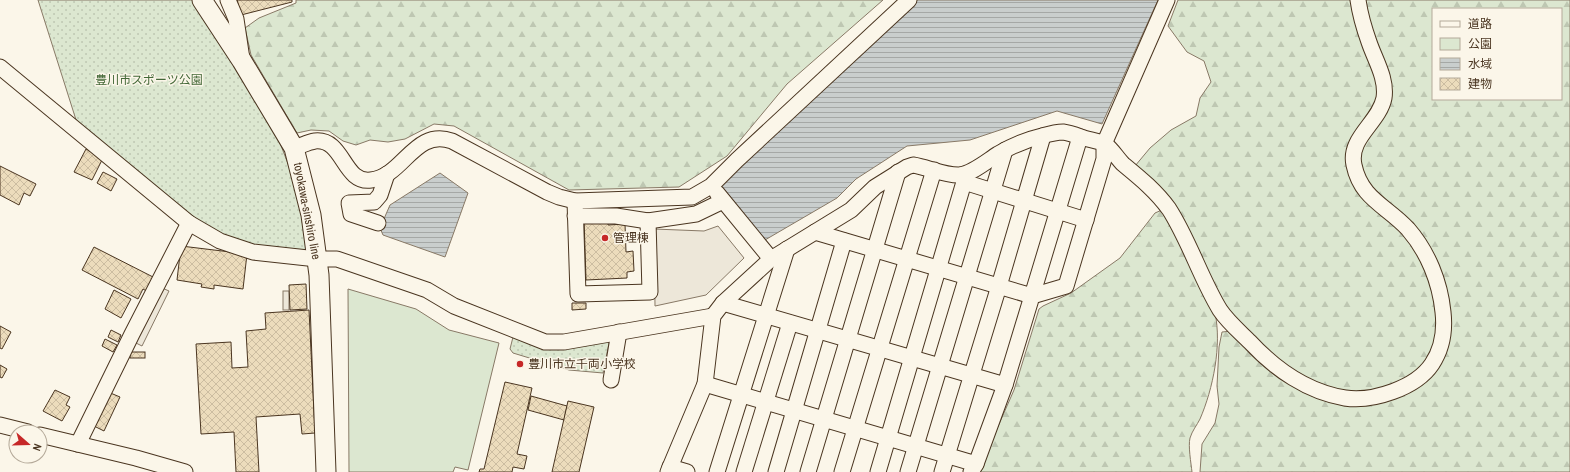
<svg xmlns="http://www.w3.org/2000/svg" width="1570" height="472" font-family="'Archivo Narrow','Noto Sans JP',sans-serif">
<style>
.green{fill:url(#green-dots);stroke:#887966}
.forest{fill:url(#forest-firs);stroke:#887966;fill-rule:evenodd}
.pitch{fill:#dce7d0;stroke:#887966}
.parking{fill:#ede7d9;stroke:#887966}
.water{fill:url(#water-rules);stroke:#887966}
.building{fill:url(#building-cross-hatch);stroke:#4a3520}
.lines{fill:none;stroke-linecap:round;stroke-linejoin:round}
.minor-casing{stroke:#4a3520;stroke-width:17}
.major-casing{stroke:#4a3520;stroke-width:21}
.minor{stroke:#fbf6e9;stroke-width:15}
.major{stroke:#fbf6e9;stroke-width:19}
.poi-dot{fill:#c62828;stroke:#fbf6e9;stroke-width:1.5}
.labels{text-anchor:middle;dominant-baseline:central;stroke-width:3;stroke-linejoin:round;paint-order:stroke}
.park-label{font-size:12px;fill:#436837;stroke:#fbf6e9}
.street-label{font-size:12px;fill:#4a3520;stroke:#fbf6e9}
.poi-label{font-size:12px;fill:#4a3520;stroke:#fbf6e9;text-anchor:start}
</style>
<defs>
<pattern id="green-dots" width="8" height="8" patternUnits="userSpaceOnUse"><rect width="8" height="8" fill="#dce7d0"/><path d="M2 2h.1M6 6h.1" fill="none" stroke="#bec7b2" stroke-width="1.8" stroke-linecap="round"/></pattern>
<pattern id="forest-firs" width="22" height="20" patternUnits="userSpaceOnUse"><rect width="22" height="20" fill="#dce7d0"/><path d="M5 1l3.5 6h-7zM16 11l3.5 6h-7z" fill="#bec7b2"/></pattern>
<pattern id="water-rules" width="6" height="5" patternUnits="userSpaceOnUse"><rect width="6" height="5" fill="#c9cecd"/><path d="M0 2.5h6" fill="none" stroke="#a5a8a6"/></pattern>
<pattern id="building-cross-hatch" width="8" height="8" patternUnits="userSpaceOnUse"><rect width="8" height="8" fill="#ecdcbc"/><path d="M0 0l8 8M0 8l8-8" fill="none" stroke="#ccbda1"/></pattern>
</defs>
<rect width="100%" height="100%" fill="#fbf6e9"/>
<g class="green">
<path d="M38,0H194L273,125L292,174L311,253L255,248L223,238L196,223L77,123Z"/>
<path d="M513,337L607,341L609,343L603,373L569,370L513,353L510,349Z"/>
</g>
<g class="forest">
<path d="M296,0H883L787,84L727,156L679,187L569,190L454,126L434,124L405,139L388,142L370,140L356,145L343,141L329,131L311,130L297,133L251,55L245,28L259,18L296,3Z"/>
<path d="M1178,0H1353L1376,76L1380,95L1349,166L1405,232L1431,277L1439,328L1427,363L1405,381L1366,394L1322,387L1269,356L1229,313L1135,166L1150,148L1171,130L1196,116L1200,98L1211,82L1204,61L1187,52L1168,26Z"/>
<path d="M1362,0H1570V472H1200L1202,444L1215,423L1219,404L1217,386L1219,347L1222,332L1232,331L1265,364L1368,404L1443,354L1439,275L1365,184L1357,155L1386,110ZM1433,9H1561V99H1433Z"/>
<path d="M1162,210L1172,225L1215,313C1222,345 1213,389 1200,419C1197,425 1192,431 1190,438C1188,446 1191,463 1192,472H978L1014,390L1039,309L1043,306L1071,293L1120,258L1155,213Z"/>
</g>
<path class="pitch" d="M348,289L416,309L449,330L499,343L468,470L455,467L453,472H349Z"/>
<g class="parking">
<path d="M718,226L744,258L706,295L655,306L654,229L704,231Z"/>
<path d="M160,287L169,291L142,346L132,341Z"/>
<rect x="283" y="291" width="6" height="19"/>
</g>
<g class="water">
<path d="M916,0H1158L1102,124L1057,111L970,140L907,146L856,179L837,198L765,240L718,182Z"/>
<path d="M440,173L468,193L445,257L383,235L380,228L390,205Z"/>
</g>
<g class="building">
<path d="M237,0H292V2L241,15Z"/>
<path d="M86,149L103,158L92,180L74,172Z"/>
<path d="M0,166L36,184L30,196L24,193L19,205L0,195Z"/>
<path d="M103,172L117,179L111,191L97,183Z"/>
<path d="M584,218H609L608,225L625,224L626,252L633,251L634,271L627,272V278L586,280Z"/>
<path d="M181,246L247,254L243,289L214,285V289L201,287L202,284L177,280Z"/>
<path d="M94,247L155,278L148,292L143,289L138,299L82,270Z"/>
<path d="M306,284L307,309L290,310L289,285Z"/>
<path d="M114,290L131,299L121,318L105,309Z"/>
<path d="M572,303H586V309L572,310Z"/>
<path d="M309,310L315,433L302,434L300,414L256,417L259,472H236L234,432L201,434L196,344L231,342L232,368L248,367L246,331L266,329L265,313Z"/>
<path d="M0,326L11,332L2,349L0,348Z"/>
<path d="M111,330L121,335L118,342L108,337Z"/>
<path d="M105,339L117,345L113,352L102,346Z"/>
<rect x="130" y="352" width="15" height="6"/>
<path d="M0,365L7,369L2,378L0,377Z"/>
<path d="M505,382L532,388L517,454L527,456L524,469L513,467L512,472H479L480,469H484Z"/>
<path d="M55,390L70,397L66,405L70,407L62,421L43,411Z"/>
<path d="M108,392L120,397L104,431L92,425Z"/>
<path d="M531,396L567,406L564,420L528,410Z"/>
<path d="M568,401L594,407L579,472H552Z"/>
</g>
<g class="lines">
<defs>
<g id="minor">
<path d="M228,0L236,19L242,59"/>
<path d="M0,67L189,223L220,241L253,252L317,259H337L427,290L454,306L545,342H564L713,316"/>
<path d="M294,148C301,146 308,142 315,141C344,138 343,184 371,180C404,176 414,128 452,141L547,192L559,197L575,201L692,197L711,186L737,160L909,0"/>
<path d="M961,175L964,182L1086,220"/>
<path d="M717,193L771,259"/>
<path d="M575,201L578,294L650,292L648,221"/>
<path d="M575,216H616L648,221L696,214L723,201"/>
<path d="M378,223L351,214L349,203L374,202L380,195L387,174"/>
<path d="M815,232L1032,296L1080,137"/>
<path d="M723,303L1005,385"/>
<path d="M611,380L619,332"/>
<path d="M705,384L976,464"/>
<path d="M0,425L28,432"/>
<path d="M40,435L136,458L185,472"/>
<path d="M78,444L132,334L189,223"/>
<path d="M670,467L687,472"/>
<path d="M668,472L705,384L713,316L723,303L771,259L851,210L875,187L907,167L913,165C927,167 946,176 960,175C973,173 987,161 998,154C1013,145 1025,140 1042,136C1049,134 1056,132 1063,132C1070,133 1078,136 1084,138C1090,140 1099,141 1105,144C1112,149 1117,158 1123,164C1140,178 1156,191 1169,209C1189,240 1201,279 1220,310C1228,322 1240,332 1250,342C1275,369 1308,392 1345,398C1373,402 1416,388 1432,364C1442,349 1445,330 1443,312C1440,282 1428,252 1408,229C1387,206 1361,199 1354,165C1348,138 1379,123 1384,98C1387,78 1375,60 1369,42C1364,28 1360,14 1358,0"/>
<path d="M717,472L787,249"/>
<path d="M744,472L790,323"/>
<path d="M776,472L844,241"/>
<path d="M808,472L898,172"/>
<path d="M842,472L934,170"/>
<path d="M878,472L964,182"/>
<path d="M908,472L1005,150"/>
<path d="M942,472L999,286L1043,136"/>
<path d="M971,472L976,464L1005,385L1032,296L1066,286L1104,159V144L1167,0"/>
</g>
<path id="major" d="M202,0L242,61L294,148L311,215L319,275L326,472"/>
</defs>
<use href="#minor" class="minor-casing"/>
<use href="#major" class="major-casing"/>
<use href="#minor" class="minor"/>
<use href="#major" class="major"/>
</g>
<g class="poi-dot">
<circle cx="605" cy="238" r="4"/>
<circle cx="520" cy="364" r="4"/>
</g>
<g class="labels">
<g class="park-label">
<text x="149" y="80">豊川市スポーツ公園</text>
</g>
<g class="street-label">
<text transform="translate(307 211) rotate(79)">toyokawa-sinshiro line</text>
</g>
<g class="poi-label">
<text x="613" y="238">管理棟</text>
<text x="528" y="364">豊川市立千両小学校</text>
</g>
</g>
<rect x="1432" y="8" width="130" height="92" fill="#fbf6e9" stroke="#b4a999"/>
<rect x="1440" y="21" width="20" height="6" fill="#fbf6e9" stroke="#b4a999"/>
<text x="1468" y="28" font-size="12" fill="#4a3520">道路</text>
<rect x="1440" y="38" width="20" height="12" fill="#dce7d0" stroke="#b4a999"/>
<text x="1468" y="48" font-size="12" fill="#4a3520">公園</text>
<rect x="1440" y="58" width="20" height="12" fill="url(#water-rules)" stroke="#b4a999"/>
<text x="1468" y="68" font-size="12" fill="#4a3520">水域</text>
<rect x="1440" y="78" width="20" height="12" fill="url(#building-cross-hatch)" stroke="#b4a999"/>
<text x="1468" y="88" font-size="12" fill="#4a3520">建物</text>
<g transform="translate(28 444) rotate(110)"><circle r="19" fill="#fbf6e9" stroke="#b4a999"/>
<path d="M0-3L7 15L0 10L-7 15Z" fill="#c62828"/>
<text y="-6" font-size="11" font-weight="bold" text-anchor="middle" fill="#4a3520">N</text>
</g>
</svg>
